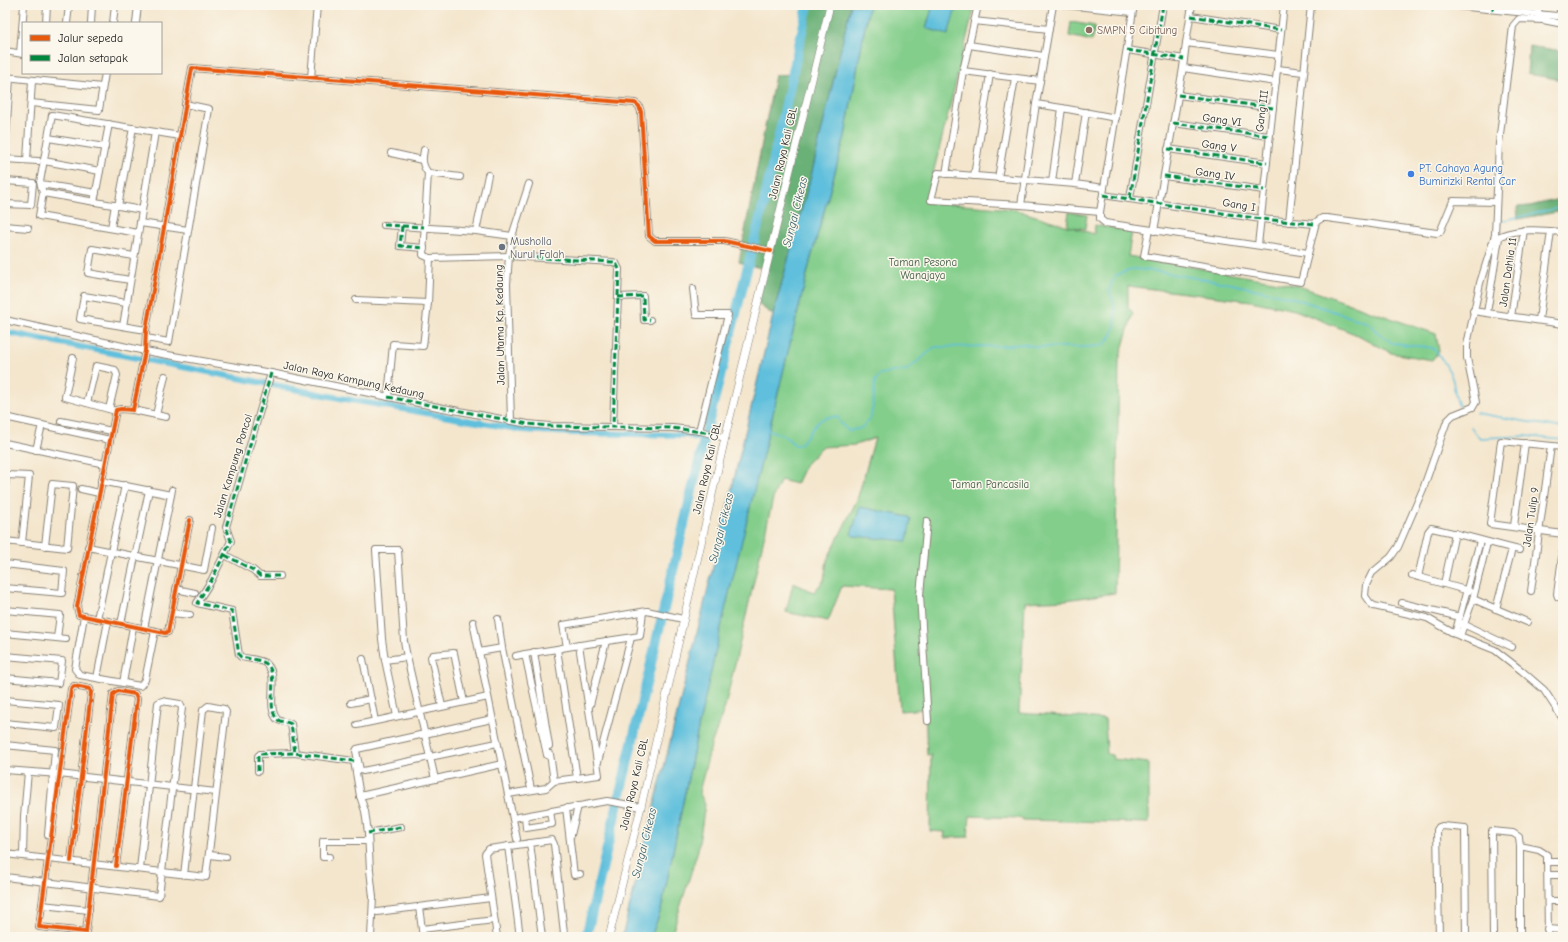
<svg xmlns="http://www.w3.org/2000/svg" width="1568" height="942" font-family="'Comic Neue',sans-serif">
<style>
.green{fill:#83ce8b;stroke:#507554}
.forest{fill:#6ab177;stroke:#43664a}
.water{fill:#5ebfdc;stroke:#3d6e7c}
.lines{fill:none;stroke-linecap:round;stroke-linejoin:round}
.stream{stroke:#5ebfdc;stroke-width:1.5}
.canal{stroke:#5ebfdc;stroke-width:6}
.river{stroke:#5ebfdc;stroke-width:10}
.minor-casing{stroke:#888174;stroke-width:8}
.major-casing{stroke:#888174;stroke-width:8}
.minor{stroke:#fff;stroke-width:6}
.major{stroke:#fff;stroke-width:7}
.quiet{stroke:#00873e;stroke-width:3;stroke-dasharray:6 3;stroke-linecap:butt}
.cycleway-casing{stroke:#fbf7ec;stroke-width:6}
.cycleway{stroke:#e8590c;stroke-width:4}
.education-dot{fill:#8d6e63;stroke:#fbf7ec;stroke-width:1.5}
.shop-dot{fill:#3f7fe0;stroke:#fbf7ec;stroke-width:1.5}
.worship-dot{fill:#6b7280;stroke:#fbf7ec;stroke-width:1.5}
.labels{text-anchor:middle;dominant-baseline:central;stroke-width:3;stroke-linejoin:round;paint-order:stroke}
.education-label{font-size:11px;fill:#785e54;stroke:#fbf7ec;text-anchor:start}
.street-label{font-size:11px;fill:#1c1c1c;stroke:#fbf7ec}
.shop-label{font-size:11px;fill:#366cbe;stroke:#fbf7ec;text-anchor:start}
.worship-label{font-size:11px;fill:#5b616d;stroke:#fbf7ec;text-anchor:start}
.park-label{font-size:11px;fill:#405a43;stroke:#fbf7ec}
.water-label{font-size:12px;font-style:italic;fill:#365d69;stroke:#fbf7ec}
</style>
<rect width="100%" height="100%" fill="#fbf7ec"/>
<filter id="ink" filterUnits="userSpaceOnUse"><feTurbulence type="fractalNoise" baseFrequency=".025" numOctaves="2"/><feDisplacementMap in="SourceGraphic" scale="8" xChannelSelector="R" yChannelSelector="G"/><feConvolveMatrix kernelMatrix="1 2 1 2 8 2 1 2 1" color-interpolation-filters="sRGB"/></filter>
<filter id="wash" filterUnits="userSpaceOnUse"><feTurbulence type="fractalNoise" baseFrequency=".012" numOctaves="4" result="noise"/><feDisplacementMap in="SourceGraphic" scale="16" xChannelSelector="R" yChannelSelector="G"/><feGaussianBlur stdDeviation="0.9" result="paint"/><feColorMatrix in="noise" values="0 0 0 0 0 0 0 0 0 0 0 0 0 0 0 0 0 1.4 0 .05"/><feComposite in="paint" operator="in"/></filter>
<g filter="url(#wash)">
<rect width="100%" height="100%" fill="#f4e6cd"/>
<g class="green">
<path d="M869,5H975L926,202L1013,209L1094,234L1095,225L1132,231L1128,256L1296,285L1436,334L1439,351L1432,360L1391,353L1360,336L1295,310L1251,301L1128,286V307L1133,313L1119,360L1115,593L1066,600L1025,602L1019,713L1105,719L1107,754L1112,755L1113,759L1149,763V823L1024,820L1018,818L970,816L968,837L944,838L945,832L930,831L931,755H927L925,709L900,711L891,589L842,586L828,621L786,612L793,583L814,592L824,580L827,560L857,500L875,438L855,445L822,447L805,465L796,484L781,480L774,494L725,707L712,742L699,792L705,804L698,850L671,937H651L661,910L699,724L718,636L810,262L845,136Z"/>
<path d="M1071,22L1095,26L1092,41L1069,36Z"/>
<path d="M1069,212L1087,215L1085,229L1067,226Z"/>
</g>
<g class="forest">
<path d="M811,5H851L812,172L773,315L758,304L764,269L739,262L775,75L794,74Z"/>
<path d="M1529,46L1563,51V80L1527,74Z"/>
<path d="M1563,198V211L1518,219L1517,207L1530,206Z"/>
</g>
<g class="water">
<path d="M851,5H869L845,136L811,258L726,606L699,724L661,910L651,937H622L709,584L773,315L812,172Z"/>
<path d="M933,5H957L948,35L926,28Z"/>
<path d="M860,507L909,517L911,520L907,541L853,536L851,534Z"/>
</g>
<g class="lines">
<g class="stream">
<path d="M1501,221L1563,207"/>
<path d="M1476,413L1563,428"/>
<path d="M1471,428L1480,438L1526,436L1563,440"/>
<path d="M768,430C779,432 787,437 795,445H799C814,432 813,415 838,417L841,424L849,431L861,428L870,420L873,405L875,381L880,374L907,370L935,347L1002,346L1023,344L1037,347H1088L1104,345C1106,342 1110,338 1112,335C1118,322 1115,302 1109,290L1112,282L1116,275L1134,269L1154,271L1232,284L1294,298L1371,324L1376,331L1392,343L1433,348C1441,357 1448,366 1452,378C1455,387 1454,396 1459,406"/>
</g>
<path class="canal" d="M5,332L340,398L523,430L573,433L687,435L704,440"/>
<path class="river" d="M586,937L704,440L763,206L808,5"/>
</g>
</g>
<g filter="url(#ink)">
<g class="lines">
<defs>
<g id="minor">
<path d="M1053,5L1036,104L1021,205L1100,212"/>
<path d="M1066,5L1132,12"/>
<path d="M1134,5L1100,212V219L1105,223L1308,253"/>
<path d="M1448,5L1557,16L1560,14V5"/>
<path d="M1538,14L1539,5"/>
<path d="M1191,16L1281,30"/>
<path d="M974,21L1049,29"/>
<path d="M46,23L47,5"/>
<path d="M67,23L69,5"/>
<path d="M91,23L92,5"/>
<path d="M113,23L115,5"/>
<path d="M136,23L138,5"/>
<path d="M1563,24L1543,20L1519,19L1513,26L1499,143L1495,235L1480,283L1467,345V358L1476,402L1473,407L1453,415L1447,421L1423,489L1398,547L1391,557L1372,573L1366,585L1365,596L1370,603L1374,606L1427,618L1455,634L1495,650L1522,671L1544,690L1563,719"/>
<path d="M1186,43L1192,5"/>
<path d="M969,45L1044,56"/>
<path d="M1127,50L1184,59"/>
<path d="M5,51L23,54"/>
<path d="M20,53L24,5"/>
<path d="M1183,68L1276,82"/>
<path d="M1278,69L1303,72"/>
<path d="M963,71L1040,81"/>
<path d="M5,77L102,87"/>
<path d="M311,78L317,5"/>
<path d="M1178,95L1273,108"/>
<path d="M31,103L99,110L105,73"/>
<path d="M1036,104L1062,108"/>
<path d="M1173,123L1269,136"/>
<path d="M48,138L105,147"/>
<path d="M1168,149L1267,163"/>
<path d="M424,150C422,160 422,165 428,173L423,255L430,258L509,256L613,262L616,263L619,269L613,426"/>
<path d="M5,151L10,78"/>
<path d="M391,153L422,160"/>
<path d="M5,159L38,161"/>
<path d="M27,160L32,81"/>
<path d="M44,161L100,171"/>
<path d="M428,173L460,177"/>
<path d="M946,174L963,71L978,5"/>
<path d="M974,176L990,74"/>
<path d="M1164,176L1264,190"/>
<path d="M998,178L1015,78"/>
<path d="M5,181L33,183L31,205L5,204"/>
<path d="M1052,182L1062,108L1116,118"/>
<path d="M41,184L96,193"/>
<path d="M1075,184L1086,112"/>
<path d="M43,193L142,210"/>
<path d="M1103,195L1261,219L1315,224"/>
<path d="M1130,198L1163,5"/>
<path d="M94,202L109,124"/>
<path d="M1021,205L931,200L938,173L1075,184L1104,188"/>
<path d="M118,206L133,128"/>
<path d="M1289,222L1311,5"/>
<path d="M140,223L188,230"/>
<path d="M384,225L476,231L512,236"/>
<path d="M5,226L28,228"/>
<path d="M402,226L400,246L424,248"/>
<path d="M111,228L115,205"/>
<path d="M1149,230L1144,256L1301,282L1316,222L1322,218H1327L1437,233L1440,232L1453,201L1496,202"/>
<path d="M476,231L488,175"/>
<path d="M1154,231L1183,68L1186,43L1278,55"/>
<path d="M138,233L39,216L43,193L40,182L52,115L180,136"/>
<path d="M1258,245L1284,5"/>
<path d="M130,280L88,273L92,249L134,256"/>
<path d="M693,289L696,315H728L699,431"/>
<path d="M618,297L643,296L644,320H650"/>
<path d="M356,300L428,303"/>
<path d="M126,303L84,296L80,319L146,330"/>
<path d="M1473,311L1563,324"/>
<path d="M1487,313L1499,238L1500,236C1521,228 1541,230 1563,232"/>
<path d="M1511,317L1524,230"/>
<path d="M5,320L145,351L271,373L438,407L528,424L550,426L672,428L701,431L725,438"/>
<path d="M1539,320L1551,231"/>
<path d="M123,326L155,132"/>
<path d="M146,338L169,342L209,109L185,104"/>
<path d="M73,358L65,397L112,410"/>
<path d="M271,373L226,527L231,541L211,581L197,603L232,611L239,655L241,657C248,659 259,659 265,663C281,673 265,706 277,719C281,723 287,721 291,724L295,753L354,761L360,796L365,811L368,833L370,870L373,897L371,937"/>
<path d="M388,397L393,344L423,346L428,303L430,258"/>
<path d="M87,403L96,366L115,370L117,375L109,409"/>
<path d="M133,410L166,417"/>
<path d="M156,415L165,376"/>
<path d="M5,417L110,440"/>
<path d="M61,421L112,431"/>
<path d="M511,421L507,284L509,256L512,236L529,184"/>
<path d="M5,443L105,464"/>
<path d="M1563,447L1501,441L1490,524L1563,534"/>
<path d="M36,450L42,425"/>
<path d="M101,481L171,495"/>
<path d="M5,487L6,475L29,476L22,543"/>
<path d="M81,489L99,493"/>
<path d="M190,520L168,632L165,633L79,615L77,607L116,410L121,409L133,410L145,351L146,330L192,68L635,103L639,106L641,112L649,236L655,241H724L771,251"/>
<path d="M927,521L920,595L928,721"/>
<path d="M1514,526L1525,443"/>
<path d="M5,541L67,548L73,486L52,484L45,546"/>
<path d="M88,547L204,570L212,528"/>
<path d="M1563,550L1557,594L1558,597L1563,598"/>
<path d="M225,555L253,570L260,576H280"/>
<path d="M5,564L64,571L62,593L5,588"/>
<path d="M1412,575L1469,591"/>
<path d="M1418,577L1428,532L1431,528C1461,534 1490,543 1519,550"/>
<path d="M1444,584L1455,533"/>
<path d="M176,589L195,593"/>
<path d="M1531,591L1551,446"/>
<path d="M1473,599L1527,622"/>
<path d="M1402,603L1460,617"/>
<path d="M1496,609L1512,549"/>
<path d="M5,610L60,615L57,638"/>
<path d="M172,613L190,615"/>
<path d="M84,616L75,669L80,675L140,686L145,680L155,631"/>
<path d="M97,619L125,485"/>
<path d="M498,619L502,648L531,789"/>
<path d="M473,622L517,839"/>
<path d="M1461,623L1512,647"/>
<path d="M121,624L149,490"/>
<path d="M144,629L172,490"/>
<path d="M5,633L66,639"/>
<path d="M1455,634L1480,541"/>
<path d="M1460,636L1473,599L1487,543"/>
<path d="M567,647L640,636L643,612"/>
<path d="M557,649L567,647L563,625L647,611L683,619"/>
<path d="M479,652L502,648"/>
<path d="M534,652L549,746"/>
<path d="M5,656L62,661L59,683L5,678"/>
<path d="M516,656L525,654L547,755"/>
<path d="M363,659L375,721"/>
<path d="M385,660L382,639L376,550H398L404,641L407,657"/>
<path d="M97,678L108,621"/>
<path d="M123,683L133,627"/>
<path d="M5,700L59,705L56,728L5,723"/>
<path d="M351,703L371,699"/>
<path d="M590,705L606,641"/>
<path d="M442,706L431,657L433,655L454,653L464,702"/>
<path d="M397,716L385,660L407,657L435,779"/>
<path d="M492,719L357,749L356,751L360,770L363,771L497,743"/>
<path d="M357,725L488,697"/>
<path d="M5,745L55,750L48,835"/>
<path d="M550,754L554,781"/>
<path d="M598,762L631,638"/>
<path d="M5,770L59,774L216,792"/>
<path d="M258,771V756L260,754L295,753"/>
<path d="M577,778L599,775L579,645"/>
<path d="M508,794L546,788L554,781L577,778L557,649L525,654"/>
<path d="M360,796L502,764"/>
<path d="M566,808L574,875L580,874"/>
<path d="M525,816L526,828L552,824L550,811"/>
<path d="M513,818L607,801L641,807"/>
<path d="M368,833L401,827"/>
<path d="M571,835L578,806"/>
<path d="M530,843L542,937"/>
<path d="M508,846L520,937"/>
<path d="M5,854L206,877L226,712L224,709L208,706L203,710L184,875"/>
<path d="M210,855L226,857"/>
<path d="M23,856L24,816L28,772"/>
<path d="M329,857H323V841H368"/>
<path d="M71,861L91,693L90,689L74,686L71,689L39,927L86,932L113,694L118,691L135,694L137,699L116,866"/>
<path d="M1547,862H1563"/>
<path d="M1548,875H1563"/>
<path d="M5,877L159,896L182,708L180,704L162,701L158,703L140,869"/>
<path d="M1548,901H1563"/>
<path d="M42,905L89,910"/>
<path d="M419,907L423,937"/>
<path d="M377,912L491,898"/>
<path d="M422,929L494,920"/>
<path d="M1547,929L1563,930"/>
<path d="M497,937L485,854L489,849L552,840L554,844L564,933L562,937"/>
<path d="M1439,937L1437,830L1439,827L1442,826L1465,828L1466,937"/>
<path d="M1493,937L1492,831L1513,833L1519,837L1520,846L1539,850L1547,855L1548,937"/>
<path d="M1520,937V846"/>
</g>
<path id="major" d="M609,937L641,807L725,438L830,5"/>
</defs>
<use href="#minor" class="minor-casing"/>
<use href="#major" class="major-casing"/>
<use href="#minor" class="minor"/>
<use href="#major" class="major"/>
<g class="quiet">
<path d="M1493,10V5"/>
<path d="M1191,16L1281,30"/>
<path d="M1127,50L1184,59"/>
<path d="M1178,95L1273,108"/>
<path d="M1173,123L1269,136"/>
<path d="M1168,149L1267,163"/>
<path d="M1164,176L1264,190"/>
<path d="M1103,195L1261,219L1315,224"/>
<path d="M1130,198L1163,5"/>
<path d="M384,225L424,227"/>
<path d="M402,226L400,246L424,248"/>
<path d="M509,256L613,262L616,263L619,269L613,426"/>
<path d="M618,297L643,296L644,320H650"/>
<path d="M271,373L226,527L231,541L211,581L197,603L232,611L239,655L241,657C248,659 259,659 265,663C281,673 265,706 277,719C281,723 287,721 291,724L295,753L354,761"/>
<path d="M388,397L528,424L550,426L672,428L712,433"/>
<path d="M225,555L253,570L260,576H280"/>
<path d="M258,771V756L260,754L295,753"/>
<path d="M368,833L401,827"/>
</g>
<defs>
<g id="cycleway">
<path d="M190,520L168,632L165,633L79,615L77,607L116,410L121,409L133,410L145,351L146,330L192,68L635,103L639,106L641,112L649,236L655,241H724L771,251"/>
<path d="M71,861L91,693L90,689L74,686L71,689L39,927L86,932L113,694L118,691L135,694L137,699L116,866"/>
</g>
</defs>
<use href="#cycleway" class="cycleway-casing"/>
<use href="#cycleway" class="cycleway"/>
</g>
</g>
<circle class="education-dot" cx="1089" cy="30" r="4"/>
<circle class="shop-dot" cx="1411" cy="174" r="4"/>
<circle class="worship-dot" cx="502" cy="247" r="4"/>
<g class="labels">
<g class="education-label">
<text x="1097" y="30">SMPN 5 Cibitung</text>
</g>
<g class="street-label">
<text transform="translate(1262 111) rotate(-83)">Gang III</text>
<text transform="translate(1222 120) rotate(8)">Gang VI</text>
<text transform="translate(1219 146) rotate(8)">Gang V</text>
<text transform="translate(783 153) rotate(-77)">Jalan Raya Kali CBL</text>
<text transform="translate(1215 174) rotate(8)">Gang IV</text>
<text transform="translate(1239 205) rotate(9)">Gang I</text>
<text transform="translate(1508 272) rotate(-82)">Jalan Dahlia 11</text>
<text transform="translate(500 325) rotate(-91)">Jalan Utama Kp. Kedaung</text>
<text transform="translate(354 380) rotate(12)">Jalan Raya Kampung Kedaung</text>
<text transform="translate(233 466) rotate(-73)">Jalan Kampung Poncol</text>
<text transform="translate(707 468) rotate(-77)">Jalan Raya Kali CBL</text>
<text transform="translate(1531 517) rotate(-82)">Jalan Tulip 9</text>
<text transform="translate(634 784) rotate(-77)">Jalan Raya Kali CBL</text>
</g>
<g class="shop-label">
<text x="1419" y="168">PT. Cahaya Agung<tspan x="1419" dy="13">Bumirizki Rental Car</tspan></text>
</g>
<g class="worship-label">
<text x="510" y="241">Musholla<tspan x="510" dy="13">Nurul Falah</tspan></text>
</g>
<g class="park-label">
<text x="923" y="262">Taman Pesona<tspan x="923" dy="13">Wanajaya</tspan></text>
<text x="990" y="484">Taman Pancasila</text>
</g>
<g class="water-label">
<text transform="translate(795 212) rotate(-76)">Sungai Cikeas</text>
<text transform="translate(721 528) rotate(-76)">Sungai Cikeas</text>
<text transform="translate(644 843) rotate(-76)">Sungai Cikeas</text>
</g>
</g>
<rect width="1568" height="942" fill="none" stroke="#fbf7ec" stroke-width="20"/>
<rect x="22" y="22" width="140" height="52" fill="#fbf7ec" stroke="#a29f99"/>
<rect x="30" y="35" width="20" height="6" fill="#e8590c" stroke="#a29f99"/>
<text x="58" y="42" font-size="12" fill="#1c1c1c">Jalur sepeda</text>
<rect x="30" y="55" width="20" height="6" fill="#00873e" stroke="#a29f99"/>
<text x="58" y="62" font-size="12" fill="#1c1c1c">Jalan setapak</text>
</svg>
